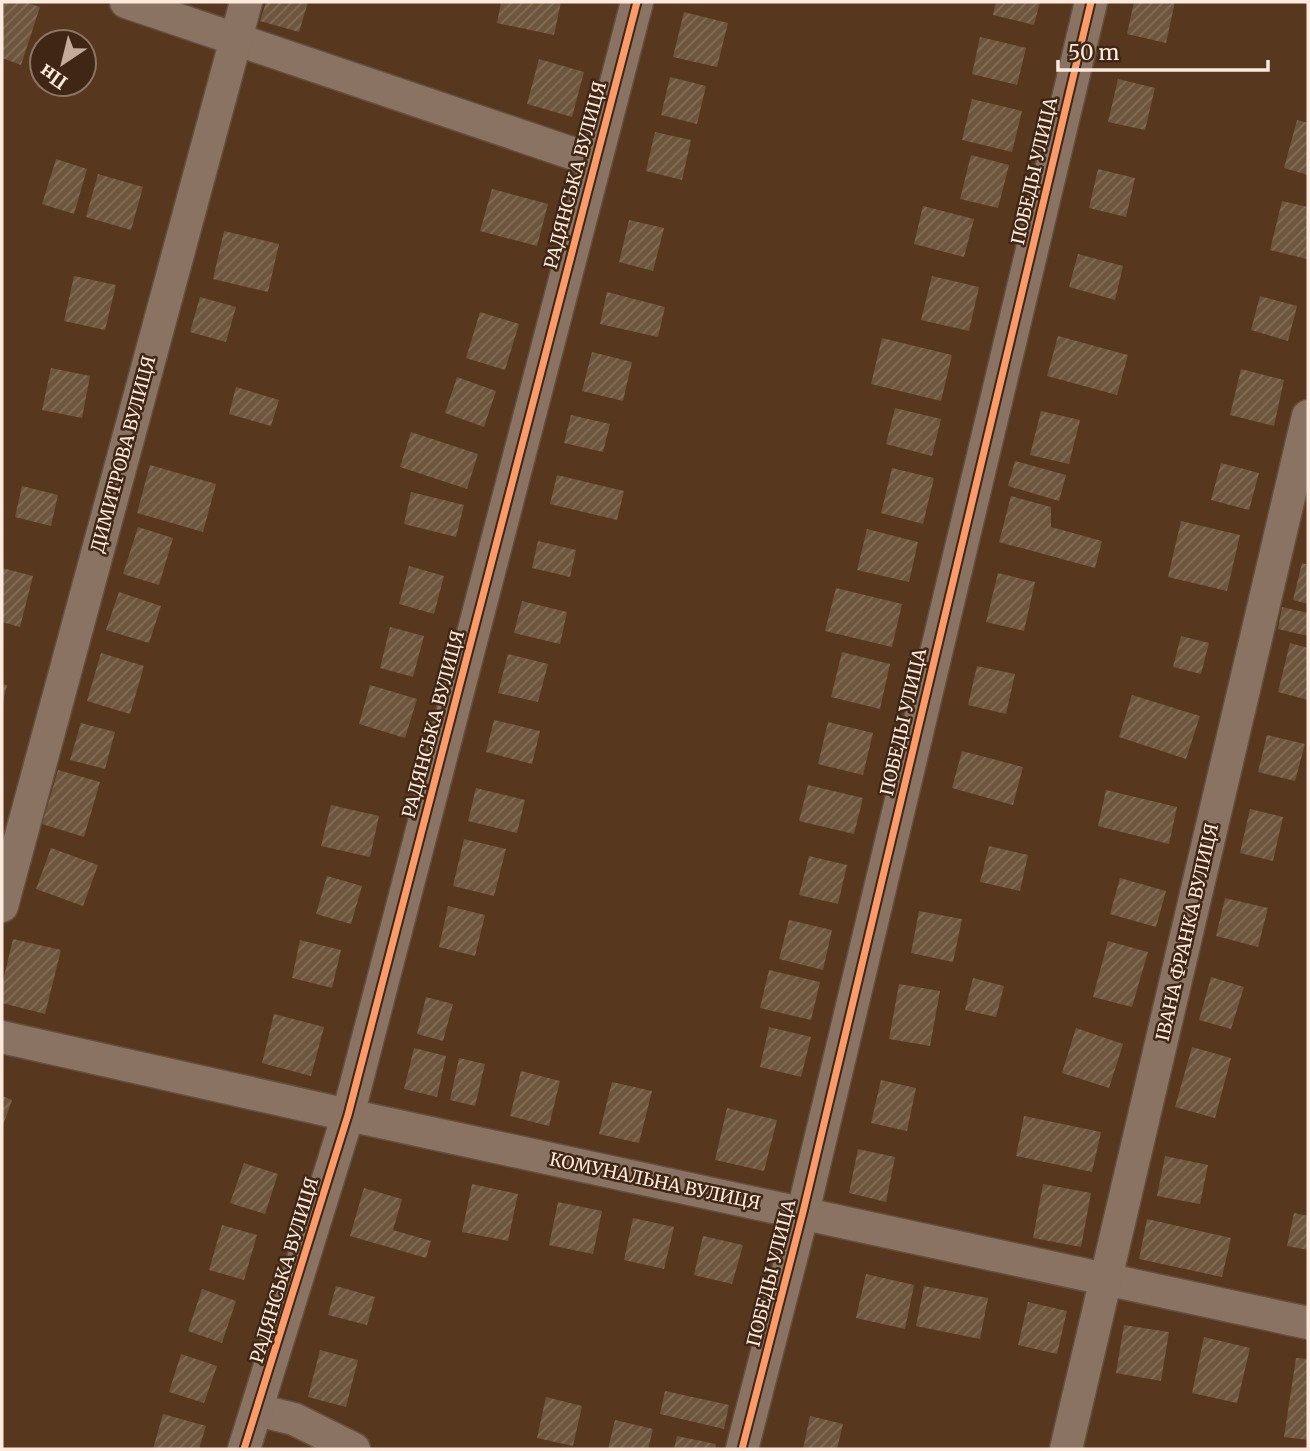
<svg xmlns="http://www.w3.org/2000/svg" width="1310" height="1451" font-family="Merriweather,serif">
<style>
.building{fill:url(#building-hatch)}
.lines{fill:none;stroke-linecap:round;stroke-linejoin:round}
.street-casing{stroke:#654f3e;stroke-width:35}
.street{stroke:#8a7362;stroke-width:32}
.cycleway-casing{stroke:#402715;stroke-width:11}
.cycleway{stroke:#fa9b69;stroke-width:7}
.labels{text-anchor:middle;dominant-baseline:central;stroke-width:5;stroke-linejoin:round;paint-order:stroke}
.street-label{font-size:18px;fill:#ffeadd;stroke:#402715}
</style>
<defs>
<pattern id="building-hatch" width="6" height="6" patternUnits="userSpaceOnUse" patternTransform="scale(1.75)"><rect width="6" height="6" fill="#6d563d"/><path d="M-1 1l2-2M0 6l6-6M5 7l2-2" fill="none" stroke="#836e59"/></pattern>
</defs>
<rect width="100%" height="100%" fill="#57381e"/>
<g class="building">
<path d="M4,2H25L40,7L21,65L2,58Z"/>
<path d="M266,2H308L299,32L260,21Z"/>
<path d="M501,2H561L554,35L497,23Z"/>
<path d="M996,2H1040L1034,25L993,15Z"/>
<path d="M1134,2H1175L1166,43L1127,34Z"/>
<path d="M684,12L728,23L717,67L673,57Z"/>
<path d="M980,37L1026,48L1017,85L972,74Z"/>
<path d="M539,59L584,72L572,117L527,104Z"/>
<path d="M670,77L706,86L697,124L661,115Z"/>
<path d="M1118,79L1155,88L1145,130L1108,122Z"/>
<path d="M972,99L1022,111L1012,152L962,140Z"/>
<path d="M1297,120L1308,123V175L1284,168Z"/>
<path d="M655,132L691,140L682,180L646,171Z"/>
<path d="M971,155L1009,165L998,208L960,199Z"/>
<path d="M56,159L87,169L74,214L42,204Z"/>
<path d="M1098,169L1135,178L1126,217L1089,208Z"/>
<path d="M98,174L143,187L131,230L86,217Z"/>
<path d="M492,189L548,204L537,246L480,231Z"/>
<path d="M1282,201L1308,207L1307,259L1270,250Z"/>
<path d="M923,206L974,219L964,257L914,244Z"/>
<path d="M629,220L664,228L653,271L619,262Z"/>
<path d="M224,231L279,244L268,292L213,279Z"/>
<path d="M1078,254L1123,266L1115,300L1069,287Z"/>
<path d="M74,276L116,285L105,330L64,321Z"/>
<path d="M932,276L979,287L969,331L921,320Z"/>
<path d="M607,292L665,307L658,337L600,324Z"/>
<path d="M1260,296L1297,306L1288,341L1251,330Z"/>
<path d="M200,297L236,307L226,342L190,332Z"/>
<path d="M480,312L519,324L505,370L466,358Z"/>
<path d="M1058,336L1128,355L1117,395L1047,376Z"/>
<path d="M882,338L952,355L941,401L871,384Z"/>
<path d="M592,352L632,362L623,401L582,391Z"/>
<path d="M51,368L90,376L82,418L42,410Z"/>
<path d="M1241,369L1284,380L1274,426L1230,415Z"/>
<path d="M457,377L496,391L484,427L445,413Z"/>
<path d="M236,387L279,400L271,426L229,414Z"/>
<path d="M895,408L941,419L932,456L886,444Z"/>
<path d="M1041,411L1080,420L1069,464L1030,455Z"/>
<path d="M571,415L610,424L603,452L564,443Z"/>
<path d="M411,432L478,454L467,489L400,467Z"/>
<path d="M1015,461L1066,475L1059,501L1008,486Z"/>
<path d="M1221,463L1259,473L1249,510L1211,500Z"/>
<path d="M150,465L216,484L203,532L137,513Z"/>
<path d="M892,468L934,478L923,524L881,513Z"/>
<path d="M557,475L624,491L617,520L550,504Z"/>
<path d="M22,486L58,495L51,526L15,517Z"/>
<path d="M411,492L464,505L456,537L404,524Z"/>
<path d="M1011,496L1051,507V527L1102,541L1095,568L999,542Z"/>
<path d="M1181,521L1240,535L1227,591L1168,577Z"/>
<path d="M138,527L173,538L159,585L123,574Z"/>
<path d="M867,529L918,542L909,582L857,570Z"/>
<path d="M538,541L576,550L570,577L532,568Z"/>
<path d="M1302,563L1308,565V604L1293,600Z"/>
<path d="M409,566L444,576L434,614L399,604Z"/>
<path d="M2,568L33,576L20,627L2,622Z"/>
<path d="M998,573L1035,582L1024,631L986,622Z"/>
<path d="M836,588L902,604L892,647L825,631Z"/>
<path d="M119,592L161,606L149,643L106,630Z"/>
<path d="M522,601L567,612L560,644L514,633Z"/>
<path d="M1282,607L1308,613V636L1278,629Z"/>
<path d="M390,627L424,636L413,677L380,668Z"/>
<path d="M1181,636L1209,643L1201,674L1173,667Z"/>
<path d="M1290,643L1308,648V700L1278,692Z"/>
<path d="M842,652L890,664L880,709L831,697Z"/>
<path d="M101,653L144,666L130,714L87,701Z"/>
<path d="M508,654L548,664L538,702L498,693Z"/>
<path d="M977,666L1015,674L1006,714L968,705Z"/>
<path d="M2,684L7,685L3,702H2Z"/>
<path d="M370,685L417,699L405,738L359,724Z"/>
<path d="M1132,695L1200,716L1186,759L1119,737Z"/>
<path d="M494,720L540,731L532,764L486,752Z"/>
<path d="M828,722L873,733L863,775L818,764Z"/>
<path d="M81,723L115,732L105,769L70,760Z"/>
<path d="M1267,735L1305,744L1295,781L1258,772Z"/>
<path d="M962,751L1023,767L1013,805L952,788Z"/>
<path d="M58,770L100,782L84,837L42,824Z"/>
<path d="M808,785L863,798L854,834L799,821Z"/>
<path d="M476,788L525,800L517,833L468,821Z"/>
<path d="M1106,790L1177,807L1169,844L1098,826Z"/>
<path d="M331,805L379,816L370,857L321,846Z"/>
<path d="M1250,809L1283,817L1273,861L1240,853Z"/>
<path d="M464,839L506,849L494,896L453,886Z"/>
<path d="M989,846L1028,855L1020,891L980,882Z"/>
<path d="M51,848L98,865L83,906L36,889Z"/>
<path d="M809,856L847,865L838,904L799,895Z"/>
<path d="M327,876L362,886L351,924L316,914Z"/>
<path d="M1120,878L1166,891L1156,927L1110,914Z"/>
<path d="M1225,898L1268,908L1258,947L1216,936Z"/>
<path d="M448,906L485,915L475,956L439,947Z"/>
<path d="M919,911L962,919L953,962L911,953Z"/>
<path d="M789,920L832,930L823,970L779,959Z"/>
<path d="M13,939L61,950L45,1014L2,1003V985Z"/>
<path d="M300,940L341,950L332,988L292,978Z"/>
<path d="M1108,941L1148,952L1132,1007L1093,997Z"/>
<path d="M769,970L820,982L811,1020L760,1008Z"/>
<path d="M1211,977L1244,987L1231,1029L1199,1020Z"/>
<path d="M973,978L1004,986L996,1017L965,1010Z"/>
<path d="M899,984L940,991L930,1046L889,1039Z"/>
<path d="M426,997L453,1004L443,1041L417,1034Z"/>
<path d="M274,1014L324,1027L311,1076L262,1063Z"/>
<path d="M769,1027L811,1037L801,1077L760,1067Z"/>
<path d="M1076,1028L1123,1044L1109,1088L1062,1073Z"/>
<path d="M1192,1047L1231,1058L1215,1118L1175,1107Z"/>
<path d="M414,1048L446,1056L437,1097L404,1089Z"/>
<path d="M459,1058L485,1064L475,1106L450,1100Z"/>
<path d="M521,1071L560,1081L549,1126L510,1116Z"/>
<path d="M881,1080L916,1088L907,1131L871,1123Z"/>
<path d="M612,1082L652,1091L639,1143L599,1134Z"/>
<path d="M2,1096L12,1100L2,1128Z"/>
<path d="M727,1108L777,1120L764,1171L715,1160Z"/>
<path d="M1024,1116L1101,1132L1092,1172L1016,1156Z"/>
<path d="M858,1149L895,1157L886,1202L849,1193Z"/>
<path d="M1165,1156L1208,1165L1200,1204L1157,1196Z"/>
<path d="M244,1163L278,1174L265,1214L230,1203Z"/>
<path d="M472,1184L518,1194L508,1241L462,1232Z"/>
<path d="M1043,1184L1091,1193L1081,1247L1033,1238Z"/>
<path d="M364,1188L402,1199L393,1230L431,1241L426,1258L350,1236Z"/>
<path d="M558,1202L602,1211L593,1254L549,1245Z"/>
<path d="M1294,1213L1308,1216V1250L1287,1246Z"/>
<path d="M633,1218L674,1227L664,1269L624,1260Z"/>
<path d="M1147,1219L1231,1238L1222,1277L1139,1259Z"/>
<path d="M222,1225L257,1235L244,1280L209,1270Z"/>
<path d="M703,1236L743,1245L732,1284L694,1275Z"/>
<path d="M866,1274L914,1285L905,1329L856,1318Z"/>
<path d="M336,1286L375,1297L367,1325L328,1315Z"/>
<path d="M924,1286L988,1298L980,1339L916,1326Z"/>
<path d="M202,1289L236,1301L222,1343L188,1331Z"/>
<path d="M1028,1302L1067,1311L1057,1354L1018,1345Z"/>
<path d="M1124,1325L1169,1332L1161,1381L1116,1373Z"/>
<path d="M1204,1337L1250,1348L1237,1403L1192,1393Z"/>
<path d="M320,1350L358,1360L346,1407L308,1397Z"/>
<path d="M181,1354L217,1366L204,1403L169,1392Z"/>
<path d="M1296,1358L1308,1359V1440L1284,1437Z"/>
<path d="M665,1391L729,1405L724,1429L660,1414Z"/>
<path d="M546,1397L582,1406L573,1446L537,1438Z"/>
<path d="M163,1414L206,1426L199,1449H153Z"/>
<path d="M810,1416L843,1424L837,1449H803Z"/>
<path d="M615,1420L653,1429L648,1449H608Z"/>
<path d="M677,1436L716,1444L715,1449H674Z"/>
</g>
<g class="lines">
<defs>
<g id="street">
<path d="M126,2L595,161"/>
<path d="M2,906L246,2"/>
<path d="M2,1037L348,1115L1308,1323"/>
<path d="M257,1410L294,1419L354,1449"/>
<path d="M244,1449L348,1115L637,2"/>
<path d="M742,1449L803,1212L1091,2"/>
<path d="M1066,1449L1308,416"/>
</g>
</defs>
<use href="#street" class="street-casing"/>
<use href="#street" class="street"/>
<defs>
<g id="cycleway">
<path d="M244,1449L348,1115L637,2"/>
<path d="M742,1449L803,1212L1091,2"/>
</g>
</defs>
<use href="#cycleway" class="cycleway-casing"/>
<use href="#cycleway" class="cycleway"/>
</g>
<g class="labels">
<g class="street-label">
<text transform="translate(1034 171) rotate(-77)">ПОБЕДЫ УЛИЦА</text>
<text transform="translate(575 175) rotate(-75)">РАДЯНСЬКА ВУЛИЦЯ</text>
<text transform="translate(123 454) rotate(-75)">ДИМИТРОВА ВУЛИЦЯ</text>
<text transform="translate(903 722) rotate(-77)">ПОБЕДЫ УЛИЦА</text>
<text transform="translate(433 724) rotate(-75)">РАДЯНСЬКА ВУЛИЦЯ</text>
<text transform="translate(1187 932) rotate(-77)">ІВАНА ФРАНКА ВУЛИЦЯ</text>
<text transform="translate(655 1181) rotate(12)">КОМУНАЛЬНА ВУЛИЦЯ</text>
<text transform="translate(284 1270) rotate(-73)">РАДЯНСЬКА ВУЛИЦЯ</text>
<text transform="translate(771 1273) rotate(-76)">ПОБЕДЫ УЛИЦА</text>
</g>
</g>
<rect width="1310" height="1451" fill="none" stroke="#ffeadd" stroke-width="7"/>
<g transform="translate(63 63) rotate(215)"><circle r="33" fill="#402715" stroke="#8c7565" stroke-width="2"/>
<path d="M0-5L12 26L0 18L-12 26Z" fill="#c4ac9a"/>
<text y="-10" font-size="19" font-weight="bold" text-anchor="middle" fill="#ffeadd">Пн</text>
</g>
<path d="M1058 60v10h210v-10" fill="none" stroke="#ffeadd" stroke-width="3.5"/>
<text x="1068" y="60" font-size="21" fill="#ffeadd" stroke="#402715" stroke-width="5" paint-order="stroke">50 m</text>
</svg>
